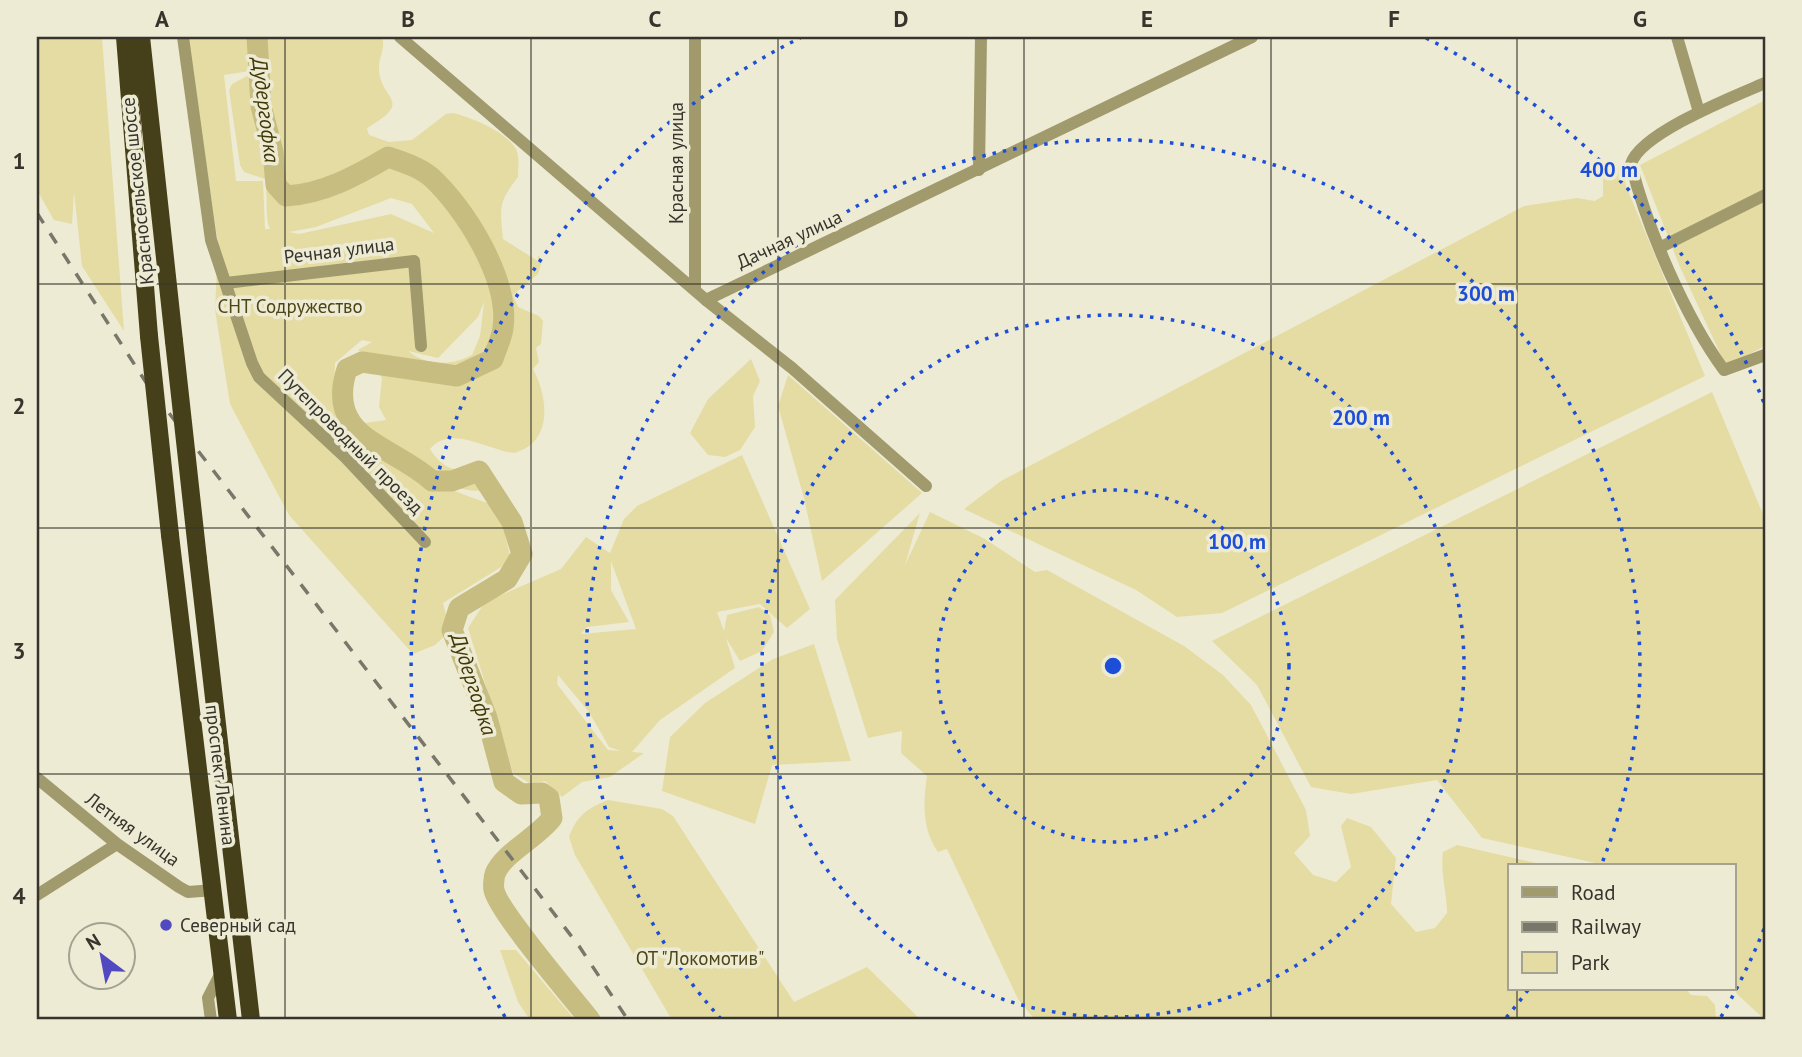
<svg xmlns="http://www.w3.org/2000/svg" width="1802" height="1057" font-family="'PT Sans',sans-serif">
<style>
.green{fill:#e5dca3;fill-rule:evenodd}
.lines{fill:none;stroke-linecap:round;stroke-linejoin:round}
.river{stroke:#c7bd80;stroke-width:21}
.minor{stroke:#a19a6c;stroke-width:12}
.highway{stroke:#46401a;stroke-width:18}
.rail{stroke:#79776a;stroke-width:3.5;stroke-dasharray:12 12;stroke-linecap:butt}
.highway-bridge{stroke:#46401a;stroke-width:18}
.grid{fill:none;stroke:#36342c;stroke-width:2;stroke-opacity:0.55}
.ring{fill:none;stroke:#1d4ed8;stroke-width:3.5;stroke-dasharray:3.5 7}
.poi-dot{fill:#5149c0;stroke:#eeebd5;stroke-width:2.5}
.labels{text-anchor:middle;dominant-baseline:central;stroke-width:7;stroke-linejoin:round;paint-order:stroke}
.street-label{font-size:19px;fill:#36342c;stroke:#eeebd5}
.park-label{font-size:19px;fill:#4c4515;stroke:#eeebd5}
.poi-label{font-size:19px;fill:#36342c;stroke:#eeebd5;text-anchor:start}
.water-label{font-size:21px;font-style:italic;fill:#403806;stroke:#eeebd5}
.centre{fill:#1d4ed8;stroke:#eeebd5;stroke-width:3.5}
.ring-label{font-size:21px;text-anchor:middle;font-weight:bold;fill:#1d4ed8;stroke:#eeebd5;stroke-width:7;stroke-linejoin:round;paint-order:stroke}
.neatline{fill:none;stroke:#36342c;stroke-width:2.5}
.grid-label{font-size:23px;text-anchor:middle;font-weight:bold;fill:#36342c}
</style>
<rect width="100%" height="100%" fill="#eeebd5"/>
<g class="green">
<path d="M37,37H102L124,331L82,266L74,192L72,224L54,220L37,190Z"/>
<path d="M187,37H252L250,71L224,75L236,181H263L265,229H270C265,220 268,193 265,179L244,172L240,165L229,90L232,84L264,67L267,37H382C386,50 378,57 379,70C381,101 415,100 367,128L369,135L389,142L412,140L446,114L453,113C473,118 505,131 516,149C520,157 518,169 518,177C498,203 500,207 503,239L538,261V255L542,261L538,274L513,295L518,307L539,316L543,321L541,344L536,348L539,362L533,369C548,397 554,442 514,453C487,450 451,424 430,449C447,475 461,471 489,467L500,485C462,509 392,453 362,430L365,423L386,420L379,407L382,378L374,365L358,350L372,342L362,340L335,363C335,373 333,386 334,396C346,454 450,490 499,507L511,561L443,603L450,631L435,645L413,654L289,515L230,404L215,310L218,243ZM391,198L412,204L434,233L391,214L299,234L289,232L316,227ZM484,302L480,336L472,355C451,366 427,366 408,351L438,358L478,317Z"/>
<path d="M1765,100V346L1726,366L1680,267L1640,165Z"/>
<path d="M1622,166L1626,186L1705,376L1222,613L1177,617L1136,590L964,509L1001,481L1524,206L1577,198L1595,201L1603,196V173Z"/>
<path d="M751,359L760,381L753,396L755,427L740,450L725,457L708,455L690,433L708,399Z"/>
<path d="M788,375L922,493L822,581L804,498L778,406Z"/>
<path d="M1712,392L1765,519V1020L1737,994L1734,986V866H1609L1482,838L1437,780L1351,794L1311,787L1257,685L1212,641Z"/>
<path d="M742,455L810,609L787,628L760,604L717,612L724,631L727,615L759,607L770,615L774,632L762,651L740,661L726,638L735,668L660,720L632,752L644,753L610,777L582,782L562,797L545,781L531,784L513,773L468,628L485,602L561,569L586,537L610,553L624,519L637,506ZM611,561L636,629L581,634L587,627L629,622L611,590ZM558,675L589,712L609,747L621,751L608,750L557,684Z"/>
<path d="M930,512L985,539L1035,572L1047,570L1184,646L1223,675L1251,705L1306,810L1310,836L1294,853L1313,875L1336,882L1351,867L1341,826L1347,818L1371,827L1396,858L1391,904L1416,932L1435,928L1447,913C1447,893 1440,872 1443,852L1457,845L1540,864L1543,866H1510V989H1686L1691,995L1707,996L1715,1005L1716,1020H1035L1018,999L947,849L938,852C922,830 923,802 927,776L901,753L902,731L868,738L837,639L835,600L920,513L905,565Z"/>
<path d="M814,644L851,761L772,765L755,824L662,791L670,737L705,703L773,659Z"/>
<path d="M608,800L662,809L673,816L794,1002L867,967L921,1020H672L575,855L569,837C577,815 588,808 608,800Z"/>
<path d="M500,950H516L575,1020H530L518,1002Z"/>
</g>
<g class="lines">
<path class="river" d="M257,37L261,106L273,152L276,185L286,196C323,194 356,176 388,157C403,162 419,167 431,177C465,208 510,280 503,328C502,338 496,349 493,359L457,376L362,362L347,369C324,439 393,445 432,481H452L479,471L512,522L522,554L507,579L459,608L452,630L487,718L504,782L521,794L542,793L549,798L552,818C538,837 502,854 495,874C494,877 493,887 494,890C498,911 572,997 590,1020"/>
<g class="minor">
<path d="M183,37L211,240L252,363L259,377L344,456L425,542"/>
<path d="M400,37L706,300L792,368L926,486"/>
<path d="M695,37V290"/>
<path d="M1677,37L1699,112"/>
<path d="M1765,83C1735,96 1640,133 1631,164C1647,228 1685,317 1724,370L1765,355"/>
<path d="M979,170L981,37"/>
<path d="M1661,247L1765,195"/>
<path d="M226,283L414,261L421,346"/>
<path d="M706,300L1252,37"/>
<path d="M37,778L117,844L179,887L188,892L214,890"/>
<path d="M37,895L117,844"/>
<path d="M211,1020L208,998L223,969"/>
</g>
<g class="highway">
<path d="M125,37L149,336"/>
<path d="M141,37L174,341"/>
<path d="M170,535L228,1020"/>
<path d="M198,559L251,1020"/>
</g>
<path class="rail" d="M37,213L149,387L579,946L628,1020"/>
<g class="highway-bridge">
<path d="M149,336L170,535"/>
<path d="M174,341L198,559"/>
</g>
</g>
<path class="grid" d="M285,37V1020M531,37V1020M778,37V1020M1024,37V1020M1271,37V1020M1517,37V866M37,284H1765M37,528H1765M37,774H1765M1517,989V1020"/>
<g class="ring">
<circle cx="1113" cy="666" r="176"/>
<circle cx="1113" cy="666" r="351"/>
<path d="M1528 990A527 527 0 0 1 1505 1019M721 1019A527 527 0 1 1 1602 863"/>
<path d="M1764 929A702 702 0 0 1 1721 1017M505 1017A702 702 0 0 1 800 38M1426 38A702 702 0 0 1 1764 403"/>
</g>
<circle class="poi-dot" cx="166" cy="925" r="7"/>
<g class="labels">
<g class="street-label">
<text transform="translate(676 163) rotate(-90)">Красная улица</text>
<text transform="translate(137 191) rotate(-96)">Красносельское шоссе</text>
<text transform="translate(789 239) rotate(-25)">Дачная улица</text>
<text transform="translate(339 250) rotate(-7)">Речная улица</text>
<text transform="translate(351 441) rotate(45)">Путепроводный проезд</text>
<text transform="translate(221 775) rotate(83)">проспект Ленина</text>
<text transform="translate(133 829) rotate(36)">Летняя улица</text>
</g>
<g class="park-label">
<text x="290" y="306">СНТ Содружество</text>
<text x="700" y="958">ОТ "Локомотив"</text>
</g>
<g class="poi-label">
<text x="180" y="925">Северный сад</text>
</g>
<g class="water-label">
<text transform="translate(266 110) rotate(83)">Дудергофка</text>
<text transform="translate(474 684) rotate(72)">Дудергофка</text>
</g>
</g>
<circle cx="1113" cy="666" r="10" class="centre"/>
<g class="ring-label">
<text x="1609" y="177">400 m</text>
<text x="1486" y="301">300 m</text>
<text x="1361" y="425">200 m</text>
<text x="1237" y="549">100 m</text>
</g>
<rect width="1802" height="1057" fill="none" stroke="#eeebd5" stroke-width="77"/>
<rect x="1508" y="864" width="228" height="126" fill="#eeebd5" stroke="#a4a291" stroke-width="2"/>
<rect x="1522" y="887" width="35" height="10" fill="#a19a6c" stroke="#a4a291" stroke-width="2"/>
<text x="1571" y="900" font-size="21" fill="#36342c">Road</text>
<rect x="1522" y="922" width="35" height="10" fill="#79776a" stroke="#a4a291" stroke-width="2"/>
<text x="1571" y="934" font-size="21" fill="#36342c">Railway</text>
<rect x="1522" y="952" width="35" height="21" fill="#e5dca3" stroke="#a4a291" stroke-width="2"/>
<text x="1571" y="970" font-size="21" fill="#36342c">Park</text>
<g transform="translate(102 956) rotate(328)"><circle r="33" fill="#eeebd5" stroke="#a4a291" stroke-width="2"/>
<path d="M0-5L12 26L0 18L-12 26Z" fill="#5149c0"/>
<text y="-10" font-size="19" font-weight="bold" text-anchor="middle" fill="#36342c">N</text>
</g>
<rect x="38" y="38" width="1726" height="980" class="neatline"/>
<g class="grid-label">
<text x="162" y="27">A</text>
<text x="408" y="27">B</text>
<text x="655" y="27">C</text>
<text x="901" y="27">D</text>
<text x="1147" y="27">E</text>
<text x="1394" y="27">F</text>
<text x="1640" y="27">G</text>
<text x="19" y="169">1</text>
<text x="19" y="414">2</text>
<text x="19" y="659">3</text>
<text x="19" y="904">4</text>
</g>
</svg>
